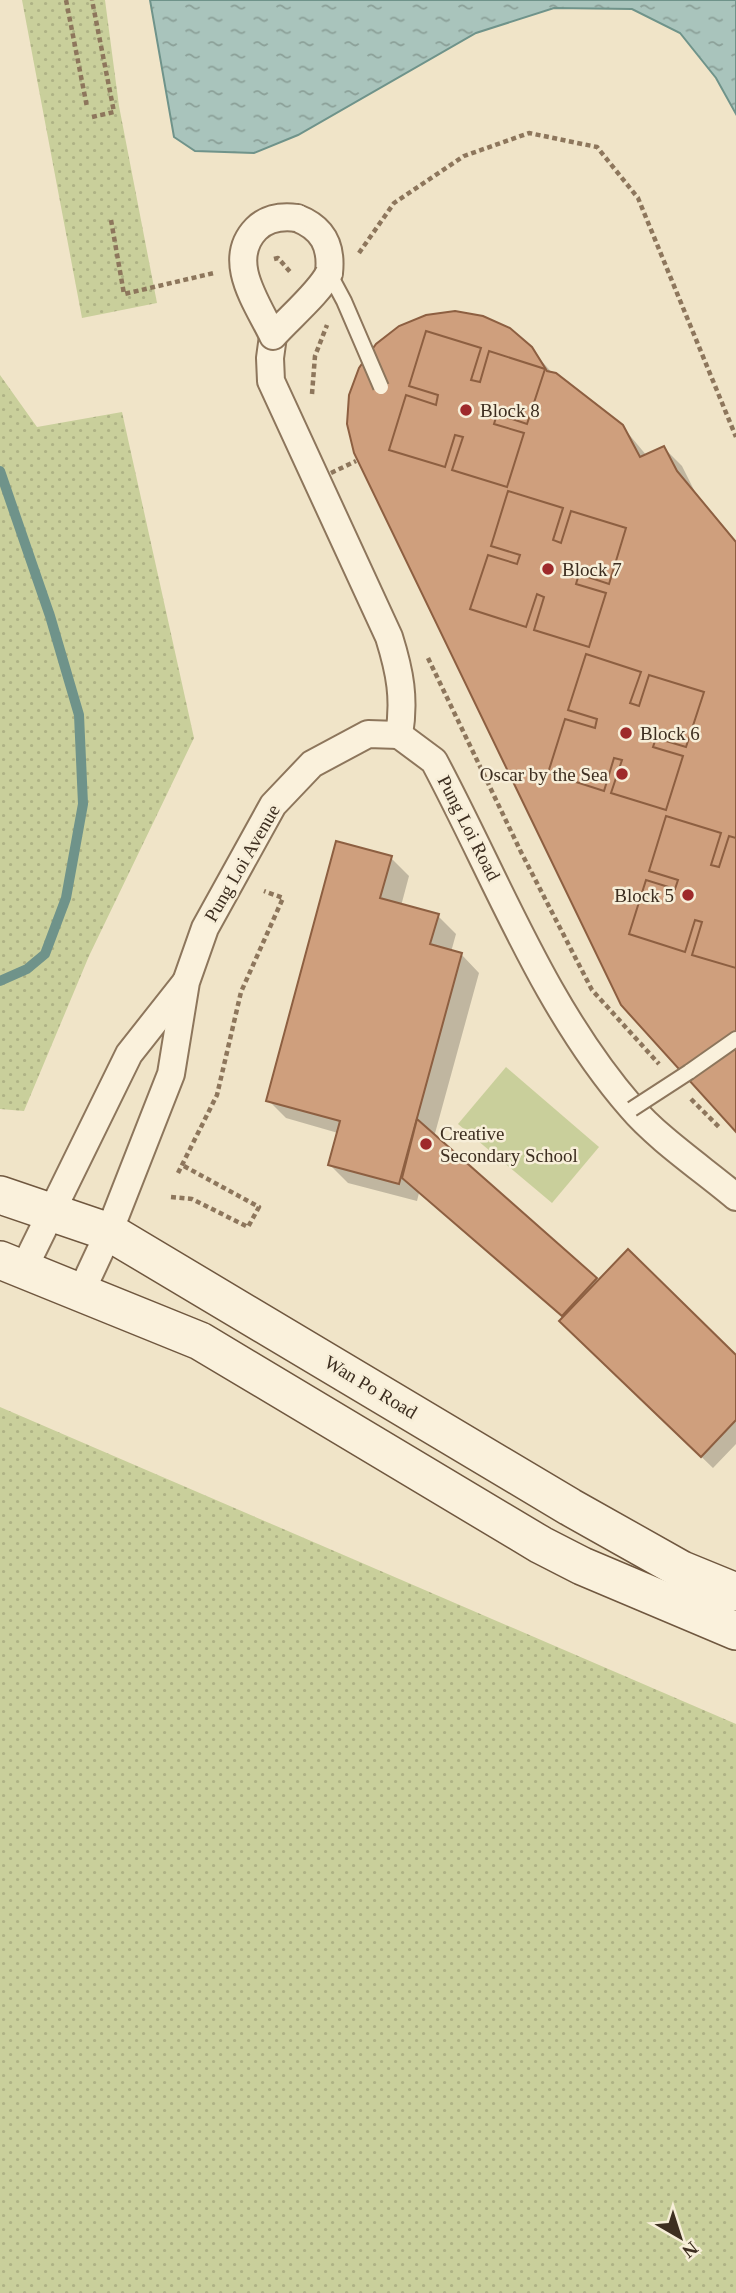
<svg xmlns="http://www.w3.org/2000/svg" width="736" height="2293" font-family="'Times New Roman',serif">
<style>
.green{fill:url(#green-dots)}
.pitch{fill:#c9cf9b}
.water{fill:url(#water-ripples);stroke:#6f938a;stroke-width:2}
.shadow{fill:#0003}
.lines{fill:none;stroke-linecap:round;stroke-linejoin:round}
.stream{stroke:#6f938a;stroke-width:10}
.building{fill:#cf9f7d;stroke:#8d5f41;stroke-width:2}
.service-casing{stroke:#8d765c;stroke-width:18}
.minor-casing{stroke:#8d765c;stroke-width:30}
.secondary-casing{stroke:#6f573f;stroke-width:40}
.path{stroke:#8d765c;stroke-width:4.5;stroke-dasharray:5 3.5;stroke-linecap:butt}
.service{stroke:#faf1dc;stroke-width:14}
.minor{stroke:#faf1dc;stroke-width:26}
.secondary{stroke:#faf1dc;stroke-width:37}
.service-bridge-casing{stroke:#8d765c;stroke-width:18;stroke-linecap:butt}
.minor-bridge-casing{stroke:#8d765c;stroke-width:30;stroke-linecap:butt}
.path-bridge{stroke:#8d765c;stroke-width:4.5;stroke-dasharray:5 3.5;stroke-linecap:butt}
.service-bridge{stroke:#faf1dc;stroke-width:14}
.minor-bridge{stroke:#faf1dc;stroke-width:26}
.poi-dot{fill:#9e2a2b;stroke:#f7eed8;stroke-width:2.5}
.labels{text-anchor:middle;dominant-baseline:central;stroke-width:5;stroke-linejoin:round;paint-order:stroke}
.poi-label{font-size:19px;fill:#3d2e20;stroke:#f7eed8;text-anchor:start}
.street-label{font-size:19px;fill:#3d2e20;stroke:#f7eed8}
</style>
<defs>
<pattern id="green-dots" width="8" height="8" patternUnits="userSpaceOnUse" patternTransform="scale(1.75)"><rect width="8" height="8" fill="#c9cf9b"/><path d="M2 2h.1M6 6h.1" fill="none" stroke="#aeb285" stroke-width="1.8" stroke-linecap="round"/></pattern>
<pattern id="water-ripples" width="26" height="14" patternUnits="userSpaceOnUse" patternTransform="scale(1.75)"><rect width="26" height="14" fill="#a9c4bc"/><path d="M2 4q2-2 4 0t4 0M15 11q2-2 4 0t4 0" fill="none" stroke="#8ba098"/></pattern>
</defs>
<rect width="100%" height="100%" fill="#f0e4c8"/>
<g class="green">
<path d="M22,0H105L119,106L157,303L82,318Z"/>
<path d="M0,375L37,427L122,412L194,738L89,956L24,1111L0,1109Z"/>
<path d="M0,1407L736,1724V2293H0Z"/>
</g>
<path class="pitch" d="M506,1067L599,1147L552,1203L458,1124Z"/>
<path class="water" d="M150,0H736V114L716,78L680,33L632,9L554,8L476,33L298,135L254,153L195,151L174,137Z"/>
<g class="shadow">
<path d="M531,349L554,375L622,426L647,456L664,448L682,466L695,492L736,541V1131L623,1004Z"/>
<path d="M391,858L409,876L401,906L438,916L456,934L451,952L461,954L479,973L434,1137L599,1282L736,1357V1444L713,1468L561,1321L564,1318L419,1193L417,1201L348,1183L330,1165L338,1133L286,1118L268,1100Z"/>
</g>
<g class="lines">
<path class="stream" d="M0,471L50,616L79,715L83,804L66,898L45,954L27,969L0,981"/>
</g>
<g class="building">
<path d="M455,311L483,316L510,328L532,347L547,371L556,373L623,425L640,457L664,446L677,471L736,542V1132L621,1005L354,453L347,424L349,395L359,368L376,344L399,326L426,315Z"/>
<path d="M426,331L481,348L471,380L480,382L489,351L545,369L527,424L497,414L494,424L524,433L507,487L452,470L463,437L455,435L445,467L389,450L406,395L436,405L438,395L409,386Z"/>
<path d="M508,491L563,508L553,540L561,543L571,511L626,528L609,584L579,574L576,584L606,593L589,647L534,630L544,597L537,594L526,627L470,609L488,555L517,564L520,555L491,546Z"/>
<path d="M586,654L641,672L630,703L639,706L649,675L704,692L686,747L656,738L653,747L683,756L666,810L611,793L622,760L614,758L604,791L548,773L565,719L595,728L597,719L568,710Z"/>
<path d="M666,816L721,833L711,865L719,867L729,836L736,838V968L692,955L702,922L695,920L685,952L629,934L646,880L675,889L678,880L649,871Z"/>
<path d="M336,841L392,856L380,898L439,914L430,944L462,953L399,1184L328,1165L340,1121L266,1101Z"/>
<path d="M417,1119L597,1278L562,1316L402,1178Z"/>
<path d="M628,1249L736,1355V1420L701,1457L559,1321Z"/>
</g>
<g class="lines">
<defs>
<path id="service" d="M689,1072L736,1039"/>
<g id="minor">
<path d="M297,218C323,228 332,246 329,273"/>
<path d="M273,336L270,358L271,381L389,637C400,672 405,699 399,735"/>
<path d="M399,735L434,761C496,877 544,1007 631,1107C657,1138 704,1170 736,1197"/>
<path d="M24,1268L129,1054L185,983"/>
<path d="M81,1292L109,1232L171,1074L186,982L205,928L273,805L312,764L368,734L399,735"/>
</g>
<g id="secondary">
<path d="M0,1195L109,1232L570,1507L682,1570L736,1592"/>
<path d="M0,1260L200,1341L541,1545L582,1566L736,1631"/>
</g>
</defs>
<use href="#service" class="service-casing"/>
<use href="#minor" class="minor-casing"/>
<use href="#secondary" class="secondary-casing"/>
<g class="path">
<path d="M66,0L87,107"/>
<path d="M92,117L114,112L92,0"/>
<path d="M111,220L124,294L214,273"/>
<path d="M359,253L394,203L464,156L529,133L597,147L638,198L736,437"/>
<path d="M274,259L278,258L292,274"/>
<path d="M312,394L315,356L327,325"/>
<path d="M428,658L521,852L592,990L659,1064"/>
<path d="M691,1099L721,1129"/>
<path d="M178,1173L217,1095L241,992L283,898L264,891"/>
<path d="M171,1197L192,1199L248,1227L259,1207L182,1165"/>
</g>
<use href="#service" class="service"/>
<use href="#minor" class="minor"/>
<use href="#secondary" class="secondary"/>
<defs>
<g id="service-bridge">
<path d="M329,273L344,301L381,387"/>
<path d="M632,1109L689,1072"/>
</g>
<path id="minor-bridge" d="M297,218C282,216 267,218 256,229C225,261 258,304 273,336C289,318 320,292 329,273"/>
</defs>
<use href="#service-bridge" class="service-bridge-casing"/>
<use href="#minor-bridge" class="minor-bridge-casing"/>
<path class="path-bridge" d="M331,473L356,461"/>
<use href="#service-bridge" class="service-bridge"/>
<use href="#minor-bridge" class="minor-bridge"/>
</g>
<g class="poi-dot">
<circle cx="466" cy="410" r="7"/>
<circle cx="548" cy="569" r="7"/>
<circle cx="626" cy="733" r="7"/>
<circle cx="622" cy="774" r="7"/>
<circle cx="688" cy="895" r="7"/>
<circle cx="426" cy="1144" r="7"/>
</g>
<g class="labels">
<g class="poi-label">
<text x="480" y="410">Block 8</text>
<text x="562" y="569">Block 7</text>
<text x="640" y="733">Block 6</text>
<text x="608" y="774" text-anchor="end">Oscar by the Sea</text>
<text x="674" y="895" text-anchor="end">Block 5</text>
<text x="440" y="1133">Creative<tspan x="440" dy="22">Secondary School</tspan></text>
</g>
<g class="street-label">
<text transform="translate(469 828) rotate(63)">Pung Loi Road</text>
<text transform="translate(242 863) rotate(-60)">Pung Loi Avenue</text>
<text transform="translate(371 1387) rotate(31)">Wan Po Road</text>
</g>
</g>
<g transform="translate(680 2237) rotate(141)" stroke="#f7eed8" stroke-width="5" paint-order="stroke">
<path d="M0-5L12 26L0 18L-12 26Z" fill="#3d2e20"/>
<text y="-10" font-size="19" font-weight="bold" text-anchor="middle" fill="#3d2e20">N</text>
</g>
</svg>
